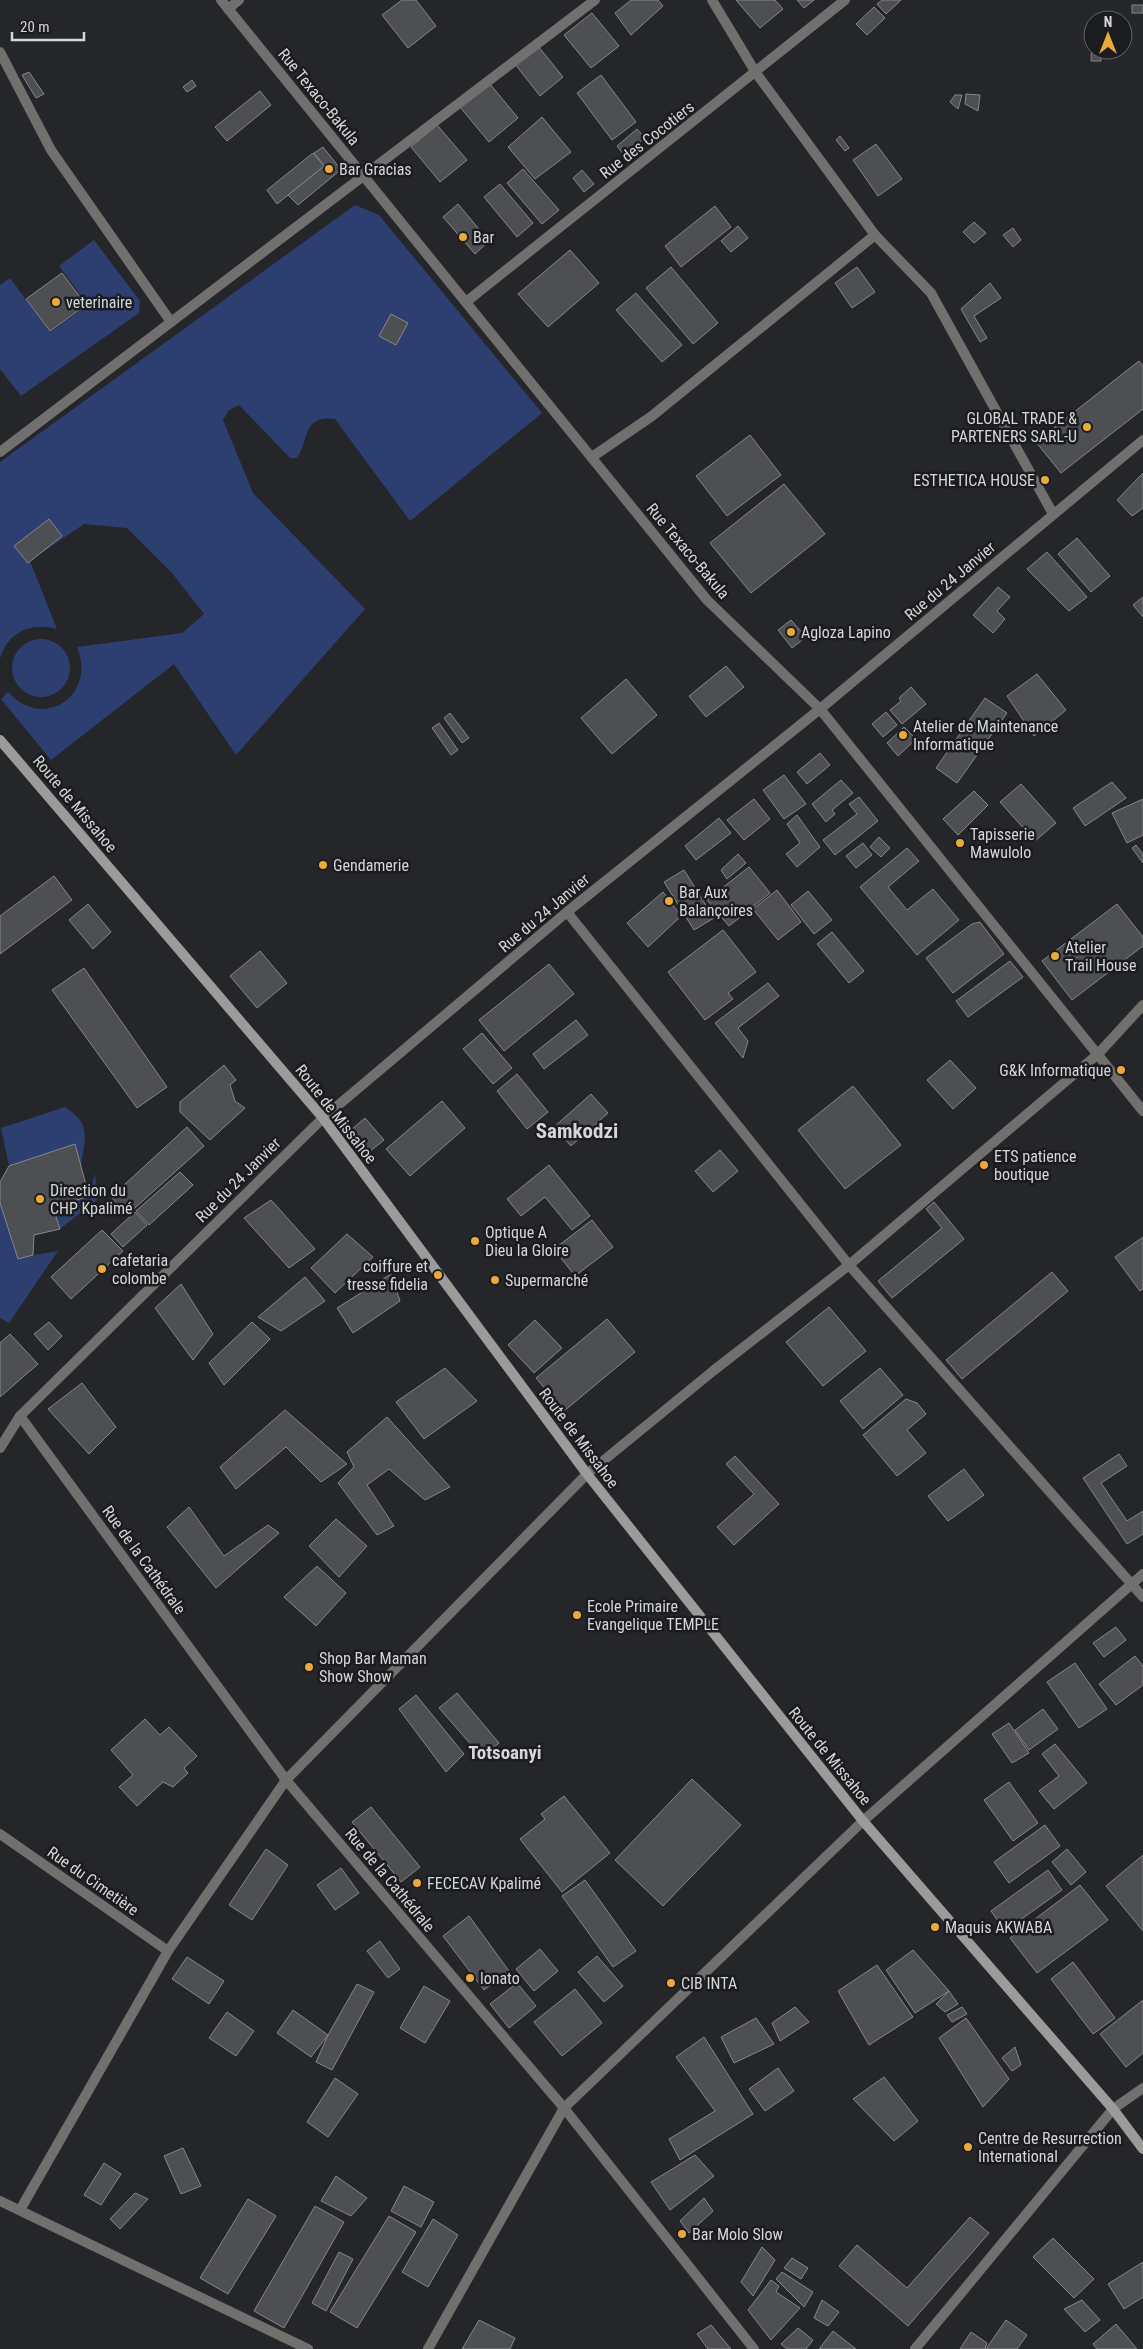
<svg xmlns="http://www.w3.org/2000/svg" width="1143" height="2349" font-family="'Roboto Condensed',sans-serif">
<style>
.green{fill:#2d3f70}
.building{fill:#4d4f52;stroke:#86878b}
.lines{fill:none;stroke-linecap:round;stroke-linejoin:round}
.street{stroke:#71706f;stroke-width:10}
.secondary{stroke:#9d9b99;stroke-width:10}
.poi-dot{fill:#eca93a;stroke:#1b1c1f;stroke-width:2}
.labels{text-anchor:middle;dominant-baseline:central;stroke-width:5;stroke-linejoin:round;paint-order:stroke}
.street-label{font-size:16px;fill:#d5d6d8;stroke:#1b1c1f}
.poi-label{font-size:16px;fill:#d5d6d8;stroke:#1b1c1f;text-anchor:start}
.quarter-label{font-size:19px;font-weight:bold;fill:#d5d6d8;stroke:#1b1c1f}
.district-label{font-size:21px;font-weight:bold;fill:#d5d6d8;stroke:#1b1c1f}
</style>
<rect width="100%" height="100%" fill="#252629"/>
<g class="green">
<path d="M355,205L379,215L542,413L410,521L335,419C302,414 309,442 297,458H290L239,405L229,410L223,420L253,493L365,609L236,755L174,664L51,760L1,699L8,692C43,731 97,697 77,647L182,633L204,614L172,573L127,528L84,524L30,561L57,629C30,622 8,632 0,659V462Z"/>
<path d="M94,240L140,301L139,313L21,396L0,369V285L10,278L50,332L88,305L59,266Z"/>
<circle cx="41" cy="668" r="29"/>
<path d="M65,1107C92,1125 85,1137 81,1166H9L1,1128Z"/>
<path d="M95,1173L97,1200L60,1229L53,1208L89,1196Z"/>
<path d="M0,1203L18,1258L58,1251L9,1323L0,1318Z"/>
</g>
<g class="building">
<path d="M402,0H416L436,26L408,48L382,15Z"/>
<path d="M631,0H658L663,6L631,35L615,13Z"/>
<path d="M736,0H775L783,9L760,28Z"/>
<path d="M797,0H814L804,8Z"/>
<path d="M882,0H901L886,14L877,4Z"/>
<rect x="1132" y="5" width="11" height="8"/>
<path d="M874,7L885,18L867,35L856,24Z"/>
<path d="M592,13L619,46L591,68L564,35Z"/>
<path d="M1092,38L1093,50H1101V61H1091Z"/>
<path d="M538,46L563,77L540,96L515,64Z"/>
<path d="M29,72L44,94L36,98L22,75Z"/>
<path d="M601,75L636,122L612,140L577,93Z"/>
<path d="M192,80L196,86L187,92L183,87Z"/>
<path d="M490,84L518,118L489,142L460,107Z"/>
<path d="M260,91L271,105L227,141L215,127Z"/>
<path d="M966,94L980,95L978,111L965,104Z"/>
<path d="M955,95H962L958,109L950,102Z"/>
<path d="M542,117L571,152L535,179L508,147Z"/>
<path d="M437,125L467,160L440,182L411,147Z"/>
<path d="M637,129L645,138L624,155L617,146Z"/>
<path d="M840,136L849,148L845,151L836,140Z"/>
<path d="M876,144L902,179L878,196L853,160Z"/>
<path d="M323,147L339,167L338,172L298,205L288,195L324,166L314,153Z"/>
<path d="M313,153L324,166L277,204L267,190Z"/>
<path d="M523,169L559,210L542,224L507,183Z"/>
<path d="M582,170L594,184L584,192L573,178Z"/>
<path d="M500,184L533,223L517,237L484,197Z"/>
<path d="M458,204L489,241L475,254L443,217Z"/>
<path d="M715,206L731,227L681,267L665,246Z"/>
<path d="M974,222L986,233L974,243L963,232Z"/>
<path d="M738,226L748,238L731,252L721,241Z"/>
<path d="M1013,228L1021,240L1013,247L1003,235Z"/>
<path d="M570,250L599,283L548,327L518,294Z"/>
<path d="M671,267L718,323L693,344L646,288Z"/>
<path d="M857,267L875,292L852,308L835,283Z"/>
<path d="M62,273L86,305L50,331L26,299Z"/>
<path d="M990,283L1001,298L974,316L987,338L980,342L961,309Z"/>
<path d="M636,293L682,345L662,362L616,310Z"/>
<path d="M391,314L408,323L396,345L379,336Z"/>
<path d="M1139,361L1143,366V409L1061,473L1036,442Z"/>
<path d="M750,435L781,475L727,516L696,476Z"/>
<path d="M1143,473V508L1132,516L1117,500Z"/>
<path d="M784,484L825,534L751,593L710,543Z"/>
<path d="M49,519L62,536L28,563L14,546Z"/>
<path d="M1077,538L1110,576L1091,592L1058,554Z"/>
<path d="M1047,552L1087,597L1069,611L1027,569Z"/>
<path d="M998,587L1010,597L997,611L1005,619L993,633L973,615Z"/>
<path d="M1143,597V617L1133,605Z"/>
<path d="M791,620L806,637L792,648L778,630Z"/>
<path d="M726,666L744,687L706,717L689,696Z"/>
<path d="M1037,674L1066,710L1034,736L1007,696Z"/>
<path d="M626,679L657,715L612,754L581,718Z"/>
<path d="M911,687L926,704L902,724L890,710L901,701L899,698Z"/>
<path d="M985,698L1007,713L957,783L936,768Z"/>
<path d="M886,712L897,725L883,737L872,724Z"/>
<path d="M450,713L469,738L462,743L444,718Z"/>
<path d="M439,723L458,750L451,755L432,728Z"/>
<path d="M904,727L916,739L898,756L887,743Z"/>
<path d="M820,753L830,765L807,784L797,772Z"/>
<path d="M784,775L806,804L784,819L763,790Z"/>
<path d="M841,780L853,793L832,810L835,814L826,822L812,804Z"/>
<path d="M1112,782L1126,798L1085,826L1073,808Z"/>
<path d="M1021,784L1056,823L1035,841L1000,802Z"/>
<path d="M974,791L988,805L958,835L943,819Z"/>
<path d="M859,797L878,821L835,855L823,840L857,814L849,804Z"/>
<path d="M754,799L770,819L744,840L727,820Z"/>
<path d="M1143,799V835L1127,843L1112,813Z"/>
<path d="M797,815L820,847L797,867L786,854L800,843L787,824Z"/>
<path d="M719,818L731,833L696,860L685,846Z"/>
<path d="M879,837L890,848L881,857L870,847Z"/>
<path d="M863,843L872,855L856,868L846,856Z"/>
<path d="M1136,845L1143,854V863L1132,848Z"/>
<path d="M907,848L919,861L888,887L907,910L933,889L959,920L917,955L860,887Z"/>
<path d="M738,854L746,863L727,879L721,870Z"/>
<path d="M749,867L770,893L729,926L707,900Z"/>
<path d="M684,870L714,918L694,930L664,882Z"/>
<path d="M54,876L72,900L0,954V916Z"/>
<path d="M777,890L801,922L778,940L753,909Z"/>
<path d="M808,891L832,920L814,934L791,905Z"/>
<path d="M663,892L681,916L648,947L627,923Z"/>
<path d="M88,904L111,932L93,949L69,920Z"/>
<path d="M1117,904L1143,937V946L1072,1000L1042,961Z"/>
<path d="M980,922L1004,954L953,993L926,958L972,924Z"/>
<path d="M723,930L756,972L728,993L733,999L705,1020L668,972Z"/>
<path d="M832,932L864,971L849,983L817,944Z"/>
<path d="M260,951L287,983L257,1008L230,976Z"/>
<path d="M1010,961L1023,977L968,1017L956,1001Z"/>
<path d="M549,964L574,994L504,1051L479,1020Z"/>
<path d="M84,968L167,1087L137,1108L52,990Z"/>
<path d="M768,983L779,996L738,1028L748,1041L743,1058L715,1023Z"/>
<path d="M576,1020L588,1035L544,1069L533,1054Z"/>
<path d="M482,1033L512,1068L493,1084L463,1049Z"/>
<path d="M950,1060L976,1088L953,1109L927,1080Z"/>
<path d="M224,1065L236,1080L230,1085L235,1101L245,1108L210,1140L180,1112V1102Z"/>
<path d="M517,1074L548,1112L527,1129L497,1091Z"/>
<path d="M853,1086L901,1145L845,1189L798,1130Z"/>
<path d="M591,1094L608,1113L571,1146L554,1127Z"/>
<path d="M442,1101L465,1128L410,1176L386,1149Z"/>
<path d="M365,1118L384,1140L363,1157L345,1135Z"/>
<path d="M187,1127L204,1146L127,1215L111,1197Z"/>
<path d="M75,1144L89,1196L53,1208L60,1229L34,1235L33,1255L18,1259L0,1203V1182L9,1166Z"/>
<path d="M720,1150L738,1171L713,1192L695,1171Z"/>
<path d="M549,1165L590,1216L572,1230L545,1197L521,1216L507,1199Z"/>
<path d="M180,1172L193,1185L149,1225L136,1211Z"/>
<path d="M271,1200L315,1249L289,1268L244,1218Z"/>
<path d="M934,1202L964,1239L892,1298L878,1281L942,1228L926,1209Z"/>
<path d="M135,1212L147,1225L123,1247L111,1234Z"/>
<path d="M592,1220L613,1247L575,1276L554,1249Z"/>
<path d="M102,1230L123,1251L71,1299L51,1277Z"/>
<path d="M347,1234L373,1257L335,1293L311,1268Z"/>
<path d="M1143,1237V1289L1140,1291L1115,1257Z"/>
<path d="M1052,1272L1068,1291L962,1379L946,1360Z"/>
<path d="M391,1274L400,1301L353,1333L337,1308Z"/>
<path d="M305,1277L325,1301L281,1331L258,1317Z"/>
<path d="M181,1284L213,1334L193,1360L155,1308Z"/>
<path d="M829,1307L866,1351L823,1386L786,1342Z"/>
<path d="M607,1319L635,1352L564,1411L536,1378Z"/>
<path d="M535,1320L562,1348L534,1373L508,1345Z"/>
<path d="M49,1322L62,1336L48,1350L34,1334Z"/>
<path d="M252,1322L270,1339L224,1385L209,1363Z"/>
<path d="M10,1334L38,1364L0,1397V1343Z"/>
<path d="M445,1368L477,1401L424,1439L396,1402Z"/>
<path d="M880,1368L903,1395L863,1429L840,1401Z"/>
<path d="M82,1383L116,1427L89,1454L48,1409Z"/>
<path d="M906,1399L917,1403L926,1414L907,1430L926,1453L897,1476L863,1435Z"/>
<path d="M285,1410L347,1464L321,1482L286,1447L236,1489L220,1467Z"/>
<path d="M387,1417L450,1487L425,1500L389,1469L367,1485L394,1526L377,1535L338,1483L354,1467L347,1452Z"/>
<path d="M1119,1454L1127,1466L1101,1483L1127,1521L1143,1511V1534L1127,1544L1083,1478Z"/>
<path d="M735,1456L779,1504L734,1545L717,1527L754,1494L726,1464Z"/>
<path d="M964,1469L984,1495L948,1521L928,1496Z"/>
<path d="M189,1507L224,1556L268,1525L279,1533L216,1588L167,1527Z"/>
<path d="M336,1519L367,1546L339,1577L309,1546Z"/>
<path d="M317,1566L346,1593L316,1626L284,1597Z"/>
<path d="M1116,1627L1126,1640L1104,1657L1093,1643Z"/>
<path d="M1135,1656L1143,1666V1685L1116,1705L1099,1684Z"/>
<path d="M1075,1663L1107,1709L1079,1728L1047,1682Z"/>
<path d="M457,1693L499,1743L482,1757L439,1708Z"/>
<path d="M416,1695L464,1754L446,1772L399,1709Z"/>
<path d="M1043,1709L1058,1729L1029,1750L1015,1730Z"/>
<path d="M145,1719L160,1735L169,1727L197,1756L184,1768L188,1773L173,1787L163,1782L137,1806L119,1787L133,1775L111,1750Z"/>
<path d="M1009,1723L1029,1753L1012,1763L992,1734Z"/>
<path d="M1055,1744L1087,1783L1054,1809L1039,1791L1059,1776L1042,1754Z"/>
<path d="M692,1779L741,1825L663,1906L615,1860Z"/>
<path d="M1009,1782L1038,1823L1013,1841L984,1800Z"/>
<path d="M564,1796L610,1853L562,1892L520,1839L545,1819L541,1814Z"/>
<path d="M371,1807L420,1867L401,1882L352,1822Z"/>
<path d="M1045,1825L1060,1846L1009,1883L994,1862Z"/>
<path d="M266,1849L288,1865L252,1920L229,1905Z"/>
<path d="M1067,1849L1086,1872L1071,1885L1052,1862Z"/>
<path d="M1143,1855V1931L1106,1886Z"/>
<path d="M341,1868L359,1893L335,1910L317,1885Z"/>
<path d="M1048,1870L1062,1890L1005,1931L991,1911Z"/>
<path d="M585,1880L636,1951L613,1967L562,1896Z"/>
<path d="M1080,1885L1108,1920L1037,1973L1010,1938Z"/>
<path d="M469,1916L509,1971L484,1990L443,1936Z"/>
<path d="M380,1941L400,1969L388,1978L367,1951Z"/>
<path d="M540,1949L558,1971L534,1991L516,1969Z"/>
<path d="M913,1950L949,1991L915,2013L886,1970Z"/>
<path d="M597,1956L623,1986L604,2002L578,1972Z"/>
<path d="M187,1957L224,1981L209,2004L172,1979Z"/>
<path d="M1073,1962L1115,2018L1093,2034L1051,1979Z"/>
<path d="M877,1965L913,2017L869,2045L838,1991Z"/>
<path d="M517,1983L536,2006L509,2028L490,2004Z"/>
<path d="M357,1984L374,1992L332,2070L316,2062L328,2035Z"/>
<path d="M424,1986L450,2001L425,2043L400,2028Z"/>
<path d="M575,1989L602,2023L562,2056L534,2022Z"/>
<path d="M949,1991L958,2004L945,2012L936,2004Z"/>
<path d="M1143,2000V2053L1126,2067L1100,2034Z"/>
<path d="M795,2007L809,2022L780,2041L772,2023Z"/>
<path d="M962,2007L967,2014L952,2022L947,2015Z"/>
<path d="M293,2010L328,2035L311,2057L277,2033Z"/>
<path d="M227,2012L254,2031L236,2056L209,2038Z"/>
<path d="M756,2018L774,2044L734,2063L721,2037Z"/>
<path d="M966,2018L1009,2079L983,2107L939,2038Z"/>
<path d="M704,2037L753,2114L680,2160L669,2139L715,2111L676,2057Z"/>
<path d="M1015,2047L1021,2065L1012,2071L1002,2058Z"/>
<path d="M778,2068L794,2091L765,2111L749,2089Z"/>
<path d="M884,2077L918,2121L894,2141L853,2099Z"/>
<path d="M335,2078L358,2094L328,2137L307,2122Z"/>
<path d="M183,2148L201,2186L181,2194L164,2156Z"/>
<path d="M695,2155L714,2176L670,2210L651,2182Z"/>
<path d="M104,2163L121,2174L101,2205L84,2195Z"/>
<path d="M336,2176L367,2198L351,2216L321,2201Z"/>
<path d="M404,2186L434,2202L421,2227L391,2211Z"/>
<path d="M135,2193L148,2199L120,2229L110,2219Z"/>
<path d="M704,2198L713,2211L689,2233L680,2221Z"/>
<path d="M248,2199L276,2216L228,2294L200,2278Z"/>
<path d="M315,2206L344,2222L284,2328L254,2311Z"/>
<path d="M389,2216L416,2232L357,2328L330,2312Z"/>
<path d="M970,2217L989,2233L908,2326L839,2266L857,2245L907,2288Z"/>
<path d="M433,2219L458,2235L428,2287L402,2272Z"/>
<path d="M1053,2238L1094,2279L1074,2298L1033,2257Z"/>
<path d="M762,2247L775,2260L753,2296L741,2282Z"/>
<path d="M339,2252L353,2259L326,2311L312,2303Z"/>
<path d="M792,2258L808,2268L801,2279L784,2268Z"/>
<path d="M1143,2262V2297L1124,2309L1108,2284Z"/>
<path d="M782,2272L813,2292L804,2307L776,2279Z"/>
<path d="M771,2280L779,2286L776,2292L800,2308L771,2340L748,2310Z"/>
<path d="M822,2300L839,2312L828,2326L814,2318Z"/>
<path d="M1082,2300L1100,2320L1085,2332L1064,2309Z"/>
<path d="M479,2320L515,2338L510,2349H462Z"/>
<path d="M1006,2320L1027,2335L1017,2349H986Z"/>
<path d="M1116,2324L1137,2349H1097L1093,2344Z"/>
<path d="M711,2325L731,2349H708L697,2334Z"/>
<path d="M798,2328L813,2340L806,2349H787L781,2344Z"/>
<path d="M833,2331L856,2349H819Z"/>
<path d="M971,2332L987,2343L985,2349H960Z"/>
</g>
<g class="lines">
<g class="street">
<path d="M221,0L707,600L820,709L1143,1111"/>
<path d="M712,0L756,73L875,235L931,293L1053,514"/>
<path d="M228,9L239,0"/>
<path d="M0,52L51,150L171,322"/>
<path d="M466,302L845,0"/>
<path d="M0,452L595,0"/>
<path d="M592,457L652,416L875,235"/>
<path d="M567,912L849,1265L1143,1597"/>
<path d="M20,1416L286,1780L564,2108L754,2349"/>
<path d="M0,1448L20,1416L323,1118L567,912L820,709L1143,440"/>
<path d="M0,1834L168,1951"/>
<path d="M0,2201L308,2349"/>
<path d="M20,2210L168,1951L286,1780L587,1474L713,1371L849,1265L1098,1054L1143,1005"/>
<path d="M428,2349L564,2108L863,1821L1143,1574"/>
<path d="M915,2349L1113,2109L1143,2088"/>
</g>
<path class="secondary" d="M0,740L323,1118L587,1474L863,1821L1113,2109L1143,2149"/>
</g>
<g class="poi-dot">
<circle cx="329" cy="169" r="5"/>
<circle cx="463" cy="237" r="5"/>
<circle cx="56" cy="302" r="5"/>
<circle cx="1087" cy="427" r="5"/>
<circle cx="1045" cy="480" r="5"/>
<circle cx="791" cy="632" r="5"/>
<circle cx="903" cy="735" r="5"/>
<circle cx="960" cy="843" r="5"/>
<circle cx="323" cy="865" r="5"/>
<circle cx="669" cy="901" r="5"/>
<circle cx="1055" cy="956" r="5"/>
<circle cx="1121" cy="1070" r="5"/>
<circle cx="984" cy="1165" r="5"/>
<circle cx="40" cy="1199" r="5"/>
<circle cx="475" cy="1241" r="5"/>
<circle cx="102" cy="1269" r="5"/>
<circle cx="438" cy="1275" r="5"/>
<circle cx="495" cy="1280" r="5"/>
<circle cx="577" cy="1615" r="5"/>
<circle cx="309" cy="1667" r="5"/>
<circle cx="417" cy="1883" r="5"/>
<circle cx="935" cy="1927" r="5"/>
<circle cx="470" cy="1978" r="5"/>
<circle cx="671" cy="1983" r="5"/>
<circle cx="968" cy="2147" r="5"/>
<circle cx="682" cy="2234" r="5"/>
</g>
<g class="labels">
<g class="street-label">
<text transform="translate(319 97) rotate(51)">Rue Texaco-Bakula</text>
<text transform="translate(647 140) rotate(-38)">Rue des Cocotiers</text>
<text transform="translate(688 551) rotate(50)">Rue Texaco-Bakula</text>
<text transform="translate(950 581) rotate(-40)">Rue du 24 Janvier</text>
<text transform="translate(75 804) rotate(50)">Route de Missahoe</text>
<text transform="translate(544 913) rotate(-40)">Rue du 24 Janvier</text>
<text transform="translate(336 1114) rotate(52)">Route de Missahoe</text>
<text transform="translate(238 1180) rotate(-45)">Rue du 24 Janvier</text>
<text transform="translate(579 1438) rotate(53)">Route de Missahoe</text>
<text transform="translate(144 1560) rotate(54)">Rue de la Cathédrale</text>
<text transform="translate(830 1756) rotate(51)">Route de Missahoe</text>
<text transform="translate(390 1880) rotate(50)">Rue de la Cathédrale</text>
<text transform="translate(93 1881) rotate(35)">Rue du Cimetière</text>
</g>
<g class="poi-label">
<text x="339" y="169">Bar Gracias</text>
<text x="473" y="237">Bar</text>
<text x="66" y="302">veterinaire</text>
<text x="1077" y="418" text-anchor="end">GLOBAL TRADE &amp;<tspan x="1077" dy="18">PARTENERS SARL-U</tspan></text>
<text x="1035" y="480" text-anchor="end">ESTHETICA HOUSE</text>
<text x="801" y="632">Agloza Lapino</text>
<text x="913" y="726">Atelier de Maintenance<tspan x="913" dy="18">Informatique</tspan></text>
<text x="970" y="834">Tapisserie<tspan x="970" dy="18">Mawulolo</tspan></text>
<text x="333" y="865">Gendamerie</text>
<text x="679" y="892">Bar Aux<tspan x="679" dy="18">Balançoires</tspan></text>
<text x="1065" y="947">Atelier<tspan x="1065" dy="18">Trail House</tspan></text>
<text x="1111" y="1070" text-anchor="end">G&amp;K Informatique</text>
<text x="994" y="1156">ETS patience<tspan x="994" dy="18">boutique</tspan></text>
<text x="50" y="1190">Direction du<tspan x="50" dy="18">CHP Kpalimé</tspan></text>
<text x="485" y="1232">Optique A<tspan x="485" dy="18">Dieu la Gloire</tspan></text>
<text x="112" y="1260">cafetaria<tspan x="112" dy="18">colombe</tspan></text>
<text x="428" y="1266" text-anchor="end">coiffure et<tspan x="428" dy="18">tresse fidelia</tspan></text>
<text x="505" y="1280">Supermarché</text>
<text x="587" y="1606">Ecole Primaire<tspan x="587" dy="18">Evangelique TEMPLE</tspan></text>
<text x="319" y="1658">Shop Bar Maman<tspan x="319" dy="18">Show Show</tspan></text>
<text x="427" y="1883">FECECAV Kpalimé</text>
<text x="945" y="1927">Maquis AKWABA</text>
<text x="480" y="1978">lonato</text>
<text x="681" y="1983">CIB INTA</text>
<text x="978" y="2138">Centre de Resurrection<tspan x="978" dy="18">International</tspan></text>
<text x="692" y="2234">Bar Molo Slow</text>
</g>
<g class="quarter-label">
<text x="505" y="1752">Totsoanyi</text>
</g>
<g class="district-label">
<text x="577" y="1131">Samkodzi</text>
</g>
</g>
<g transform="translate(1108 35)"><circle r="24" fill="#1b1c1f" stroke="#656669"/>
<path d="M0-4L9 19L0 12L-9 19Z" fill="#eca93a"/>
<text y="-8" font-size="14" font-weight="bold" text-anchor="middle" fill="#d5d6d8">N</text>
</g>
<path d="M12 32v8h72v-8" fill="none" stroke="#d5d6d8" stroke-width="2.5"/>
<text x="20" y="32" font-size="15" fill="#d5d6d8" stroke="#1b1c1f" stroke-width="4" paint-order="stroke">20 m</text>
</svg>
